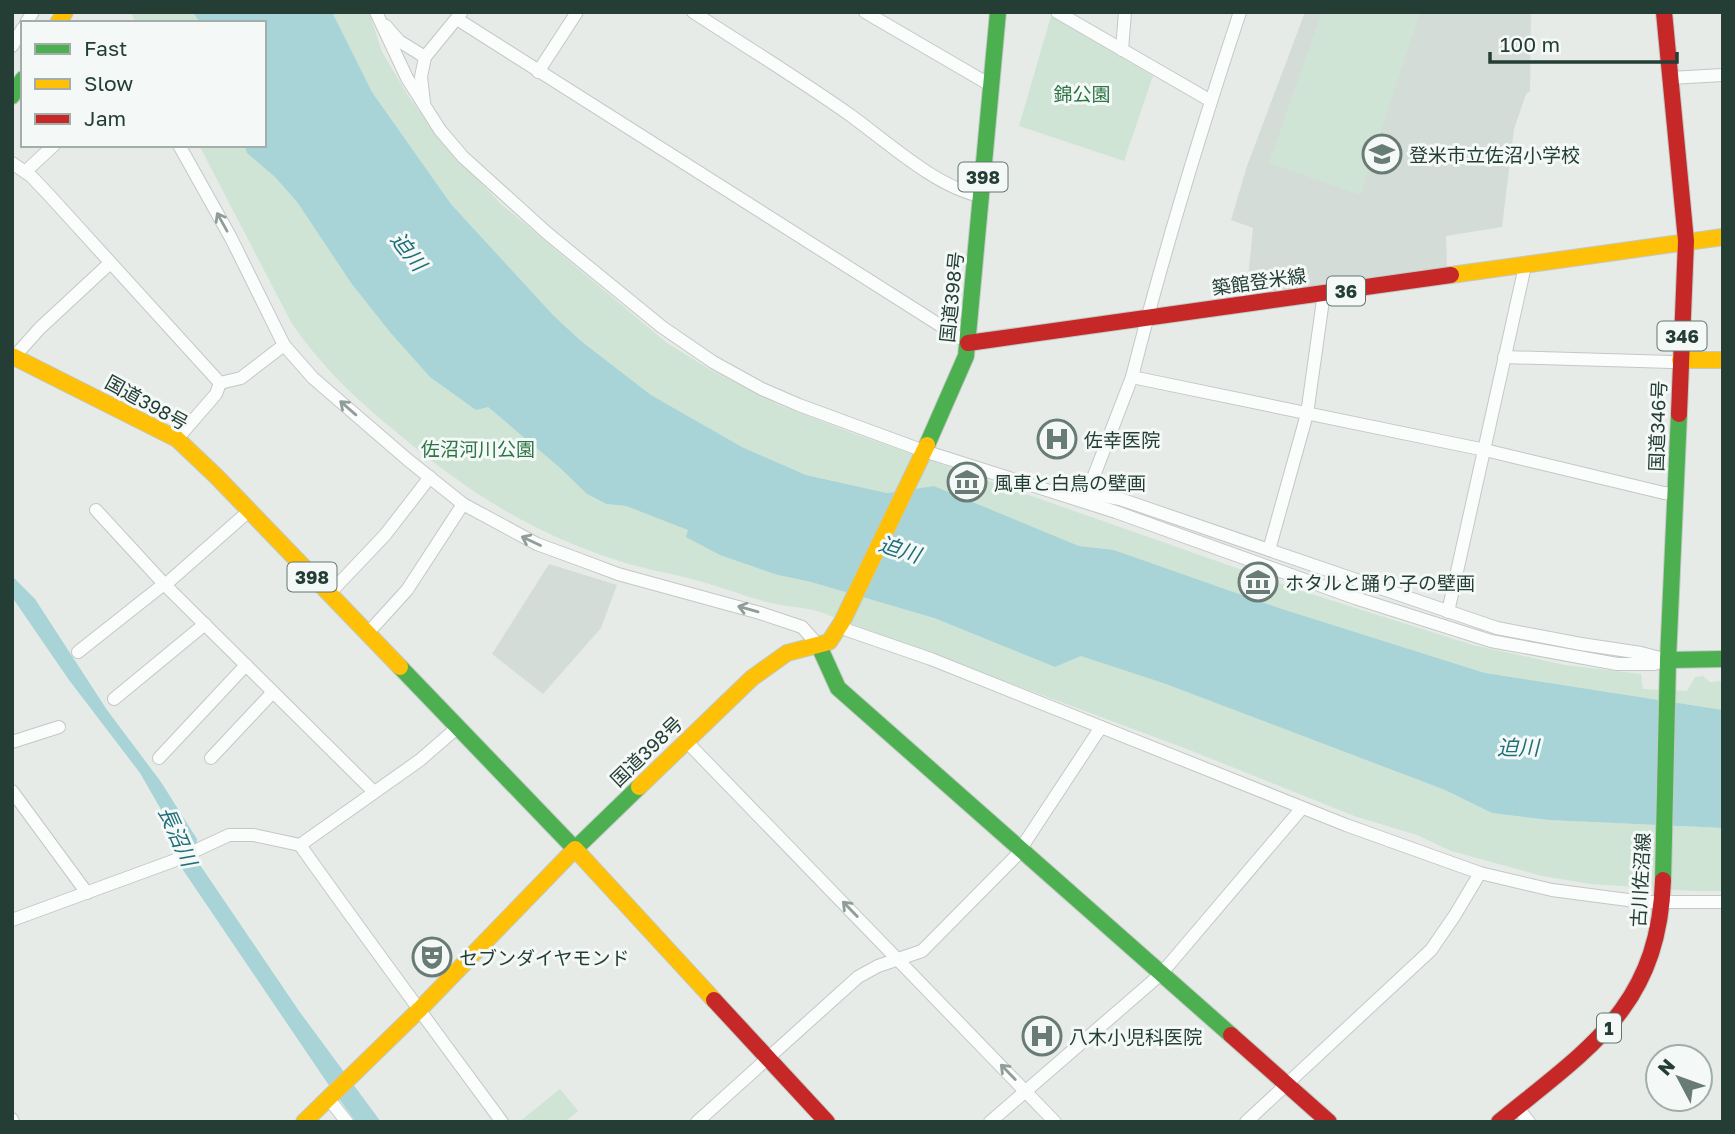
<svg xmlns="http://www.w3.org/2000/svg" width="1735" height="1134" font-family="'Golos Text','Noto Sans JP',sans-serif">
<style>
.built{fill:#d4dcd8}
.green{fill:#cfe4d4}
.water{fill:#a8d4d7}
.lines{fill:none;stroke-linecap:round;stroke-linejoin:round}
.street-casing{stroke:#c3c8c5;stroke-width:14}
.fast-casing{stroke:#c1c9c5;stroke-width:18}
.slow-casing{stroke:#c1c9c5;stroke-width:18}
.jam-casing{stroke:#c1c9c5;stroke-width:18}
.street{stroke:#fbfcfc;stroke-width:12}
.fast{stroke:#4caf50;stroke-width:16}
.slow{stroke:#ffc107;stroke-width:16}
.jam{stroke:#c62828;stroke-width:16}
.oneway{stroke:#909d99}
.labels{text-anchor:middle;dominant-baseline:central;stroke-width:6;stroke-linejoin:round;paint-order:stroke}
.shield{fill:#f4f9f7;stroke:#627670;stroke-width:2}
.shield-label{font-size:18px;font-weight:bold;fill:#243e36}
.park-label{font-size:19px;fill:#2e7545;stroke:#f4f9f7}
.poi-label{font-size:19px;fill:#243e36;stroke:#f4f9f7;text-anchor:start}
.street-label{font-size:19px;fill:#243e36;stroke:#f4f9f7}
.water-label{font-size:21px;font-style:italic;fill:#1f6f79;stroke:#f4f9f7}
</style>
<rect width="100%" height="100%" fill="#e6ebe8"/>
<g class="built">
<path d="M1305,12H1531L1530,91L1526,94L1514,129L1502,227L1446,236L1447,269L1256,294L1258,279L1248,278L1253,228L1231,220L1247,166Z"/>
<path d="M549,564L617,585L601,628L543,694L492,654Z"/>
</g>
<g class="green">
<path d="M131,12H193L200,23H136Z"/>
<path d="M332,12H369L382,52L409,97L442,142L501,204L667,343L711,370L779,405L855,434L1305,592L1473,645L1565,665L1641,674L1643,689L1687,691L1695,677L1703,676L1710,682L1723,681V710L1485,673L1279,608L1114,550L1079,546L934,486L887,493L806,475L742,447L651,395L581,341L553,315L451,204L372,92Z"/>
<path d="M1322,12H1420L1360,195L1269,163Z"/>
<path d="M1051,16L1153,76L1124,161L1019,126Z"/>
<path d="M199,145H244L246,151L275,177L297,202L351,283L389,331L488,407L559,467L587,494L605,504L626,506L689,530L778,575L811,582L934,618L1055,667L1081,655L1163,683L1445,790L1492,813L1549,820L1723,828V891H1692L1591,884L1542,876L1451,851L1417,835L1357,817L1192,751L857,626C842,622 831,615 817,611C804,607 789,607 775,604C749,598 724,588 699,581C671,573 643,569 616,560C532,533 468,492 401,436C357,400 323,369 291,322Z"/>
<path d="M560,1089L578,1111L565,1122H519Z"/>
</g>
<g class="water">
<path d="M193,12H332L372,92L451,204L553,315L581,341L651,395L742,447L806,475L887,493L934,486L1079,546L1114,550L1279,608L1485,673L1723,710V828L1549,820L1492,813L1445,790L1163,683L1081,656L1055,667L934,618L811,582L778,575L720,555L686,537L688,530L626,506L606,504L587,494L559,467L488,407L476,410L430,377L389,331L351,283L297,202L275,177L247,153L244,145H264V23H200Z"/>
<path d="M12,576L35,599L107,710L161,782L197,839L196,859L299,1011L381,1122H356L328,1084L181,867L163,813L140,773L69,680L12,597Z"/>
</g>
<g class="lines">
<defs>
<g id="street">
<path d="M376,12L407,78L440,130L463,157L547,233L662,327L713,362L762,389L799,405L924,451L1116,512L1355,598L1491,641L1617,664H1654L1668,660"/>
<path d="M693,12C745,46 799,79 850,115C886,141 937,188 981,196"/>
<path d="M865,12L992,86"/>
<path d="M1057,12L1211,101"/>
<path d="M1240,12C1200,133 1163,254 1132,377L1485,450L1664,493L1675,494"/>
<path d="M457,19L968,343"/>
<path d="M26,23L33,12"/>
<path d="M386,26L399,41L425,57L461,13"/>
<path d="M12,46L23,28"/>
<path d="M1122,50L1125,12"/>
<path d="M538,72L577,12"/>
<path d="M1670,78L1723,75"/>
<path d="M424,102L421,77L425,57"/>
<path d="M179,145L231,238L284,345L313,378L408,460L463,504L537,544L578,559L618,574L760,613L802,627L819,646"/>
<path d="M12,163L31,176L49,195L220,383L241,378L284,345"/>
<path d="M25,172L54,145"/>
<path d="M14,357L40,328L109,264"/>
<path d="M1504,357L1672,362L1680,360"/>
<path d="M177,439L216,394L220,383"/>
<path d="M1087,493L1120,499L1497,628L1581,644L1641,653L1664,659"/>
<path d="M1085,499L1132,377"/>
<path d="M96,510L165,585"/>
<path d="M249,511L165,585L374,792"/>
<path d="M1269,550L1307,414L1324,293"/>
<path d="M329,594L385,535L430,477"/>
<path d="M1448,612L1525,266"/>
<path d="M842,622L847,630L931,659L1346,825L1480,873L1552,890L1643,902H1723"/>
<path d="M367,634L407,590L463,504"/>
<path d="M78,652L164,584"/>
<path d="M114,699L205,624"/>
<path d="M686,741L1055,1122"/>
<path d="M12,742L59,727"/>
<path d="M159,758L246,665"/>
<path d="M211,758L273,692"/>
<path d="M12,791L87,893"/>
<path d="M300,845C366,938 434,1030 502,1122"/>
<path d="M12,920L173,861L229,835H254L300,845L420,760L458,727"/>
<path d="M328,1098L347,1122"/>
<path d="M1517,1107L1529,1122"/>
<path d="M12,1119L13,1122"/>
<path d="M697,1122L858,977L878,966L922,951L1016,856L1101,727"/>
<path d="M990,1122L1161,974L1302,808"/>
<path d="M1246,1122L1431,950L1455,915L1480,873"/>
</g>
<g id="fast">
<path d="M12,96L23,79"/>
<path d="M1679,414L1668,660L1723,659"/>
<path d="M927,445L966,356L998,12"/>
<path d="M819,646L838,688L1231,1035"/>
<path d="M400,667L575,849L639,787"/>
<path d="M1663,880L1668,660"/>
</g>
<g id="slow">
<path d="M58,23L65,12"/>
<path d="M1451,275L1723,237"/>
<path d="M12,356L177,439L217,477L400,667"/>
<path d="M1680,360H1723"/>
<path d="M639,787L752,678L787,653L829,642L842,622L927,445"/>
<path d="M304,1122L420,1009L575,849L714,1000"/>
</g>
<g id="jam">
<path d="M1664,12L1686,241L1679,414"/>
<path d="M968,343L1451,275"/>
<path d="M714,1000L827,1122"/>
<path d="M1231,1035L1329,1122"/>
<path d="M1499,1122C1588,1049 1659,1007 1663,880"/>
</g>
</defs>
<use href="#street" class="street-casing"/>
<use href="#fast" class="fast-casing"/>
<use href="#slow" class="slow-casing"/>
<use href="#jam" class="jam-casing"/>
<use href="#street" class="street"/>
<use href="#fast" class="fast"/>
<use href="#slow" class="slow"/>
<use href="#jam" class="jam"/>
</g>
<defs><path id="oneway-shaft" d="M-6 0H5M1.5-3L5.5 0L1.5 3" fill="none" stroke-width="1.6" stroke-linecap="round" stroke-linejoin="round" transform="scale(1.75)"/></defs>
<g class="oneway">
<use href="#oneway-shaft" transform="translate(222 222) rotate(-119)"/>
<use href="#oneway-shaft" transform="translate(348 408) rotate(-139)"/>
<use href="#oneway-shaft" transform="translate(531 541) rotate(-155)"/>
<use href="#oneway-shaft" transform="translate(748 609) rotate(-164)"/>
<use href="#oneway-shaft" transform="translate(850 909) rotate(-134)"/>
<use href="#oneway-shaft" transform="translate(1008 1072) rotate(-134)"/>
</g>
<defs>
<symbol id="school-ring" viewBox="-11 -11 22 22"><circle r="9.5" fill="#f4f9f7" stroke="#687b74" stroke-width="1.5"/><path d="M0-5L7-2L0 1L-7-2ZM-4 1L0 2.5L4 1V4Q0 6-4 4Z" fill="#687b74"/></symbol>
<symbol id="hospital-ring" viewBox="-11 -11 22 22"><circle r="9.5" fill="#f4f9f7" stroke="#687b74" stroke-width="1.5"/><path d="M-5-5h3v3.5h4V-5h3V5h-3V1.5h-4V5h-3Z" fill="#687b74"/></symbol>
<symbol id="museum-ring" viewBox="-11 -11 22 22"><circle r="9.5" fill="#f4f9f7" stroke="#687b74" stroke-width="1.5"/><path d="M0-6L6-3V-2H-6V-3ZM-5-1h2V3h-2ZM-1-1h2V3h-2ZM3-1h2V3H3ZM-6 4H6V6H-6Z" fill="#687b74"/></symbol>
<symbol id="theatre-ring" viewBox="-11 -11 22 22"><circle r="9.5" fill="#f4f9f7" stroke="#687b74" stroke-width="1.5"/><path d="M-5-5.5Q0-4 5-5.5V0Q5 5 0 6Q-5 5-5 0ZM-3.3-2.5H-1v1.5H-3.3ZM1-2.5H3.3v1.5H1ZM-2.8 1Q0 5.5 2.8 1Z" fill="#687b74"/></symbol>
</defs>
<g fill-rule="evenodd">
<use href="#school-ring" x="1360" y="132" width="44" height="44"/>
<use href="#hospital-ring" x="1035" y="417" width="44" height="44"/>
<use href="#museum-ring" x="945" y="460" width="44" height="44"/>
<use href="#museum-ring" x="1236" y="560" width="44" height="44"/>
<use href="#theatre-ring" x="410" y="935" width="44" height="44"/>
<use href="#hospital-ring" x="1020" y="1014" width="44" height="44"/>
</g>
<g class="labels">
<g class="shield">
<rect x="958.5" y="162.5" width="49" height="29" rx="5"/>
<rect x="1327" y="276.5" width="38" height="29" rx="5"/>
<rect x="1657.5" y="321.5" width="49" height="29" rx="5"/>
<rect x="287.5" y="562.5" width="49" height="29" rx="5"/>
<rect x="1597" y="1013.5" width="24" height="29" rx="5"/>
</g>
<g class="shield-label">
<text x="983" y="177">398</text>
<text x="1346" y="291">36</text>
<text x="1682" y="336">346</text>
<text x="312" y="577">398</text>
<text x="1609" y="1028">1</text>
</g>
<g class="park-label">
<text x="1082" y="93">錦公園</text>
<text x="478" y="448">佐沼河川公園</text>
</g>
<g class="poi-label">
<text x="1409" y="154">登米市立佐沼小学校</text>
<text x="1084" y="439">佐幸医院</text>
<text x="994" y="482">風車と白鳥の壁画</text>
<text x="1285" y="582">ホタルと踊り子の壁画</text>
<text x="459" y="957">セブンダイヤモンド</text>
<text x="1069" y="1036">八木小児科医院</text>
</g>
<g class="street-label">
<text transform="translate(1259 281) rotate(-8)">築館登米線</text>
<text transform="translate(951 297) rotate(-84)">国道398号</text>
<text transform="translate(147 402) rotate(29)">国道398号</text>
<text transform="translate(1657 426) rotate(-88)">国道346号</text>
<text transform="translate(646 751) rotate(-44)">国道398号</text>
<text transform="translate(1640 880) rotate(-87)">古川佐沼線</text>
</g>
<g class="water-label">
<text transform="translate(409 251) rotate(52)">迫川</text>
<text transform="translate(900 549) rotate(18)">迫川</text>
<text x="1518" y="747">迫川</text>
<text transform="translate(178 836) rotate(66)">長沼川</text>
</g>
</g>
<rect width="1735" height="1134" fill="none" stroke="#243e36" stroke-width="28"/>
<rect x="21" y="21" width="245" height="126" fill="#f4f9f7" stroke="#a1aeaa" stroke-width="2"/>
<rect x="35" y="44" width="35" height="10" fill="#4caf50" stroke="#a1aeaa" stroke-width="2"/>
<text x="84" y="56" font-size="21" fill="#243e36">Fast</text>
<rect x="35" y="79" width="35" height="10" fill="#ffc107" stroke="#a1aeaa" stroke-width="2"/>
<text x="84" y="91" font-size="21" fill="#243e36">Slow</text>
<rect x="35" y="114" width="35" height="10" fill="#c62828" stroke="#a1aeaa" stroke-width="2"/>
<text x="84" y="126" font-size="21" fill="#243e36">Jam</text>
<g transform="translate(1679 1078) rotate(311)"><circle r="33" fill="#f4f9f7" stroke="#a1aeaa" stroke-width="2"/>
<path d="M0-5L12 26L0 18L-12 26Z" fill="#687b74"/>
<text y="-10" font-size="19" font-weight="bold" text-anchor="middle" fill="#243e36">N</text>
</g>
<path d="M1490 52v10h187v-10" fill="none" stroke="#243e36" stroke-width="3.5"/>
<text x="1500" y="52" font-size="21" fill="#243e36" stroke="#f4f9f7" stroke-width="5" paint-order="stroke">100 m</text>
</svg>
